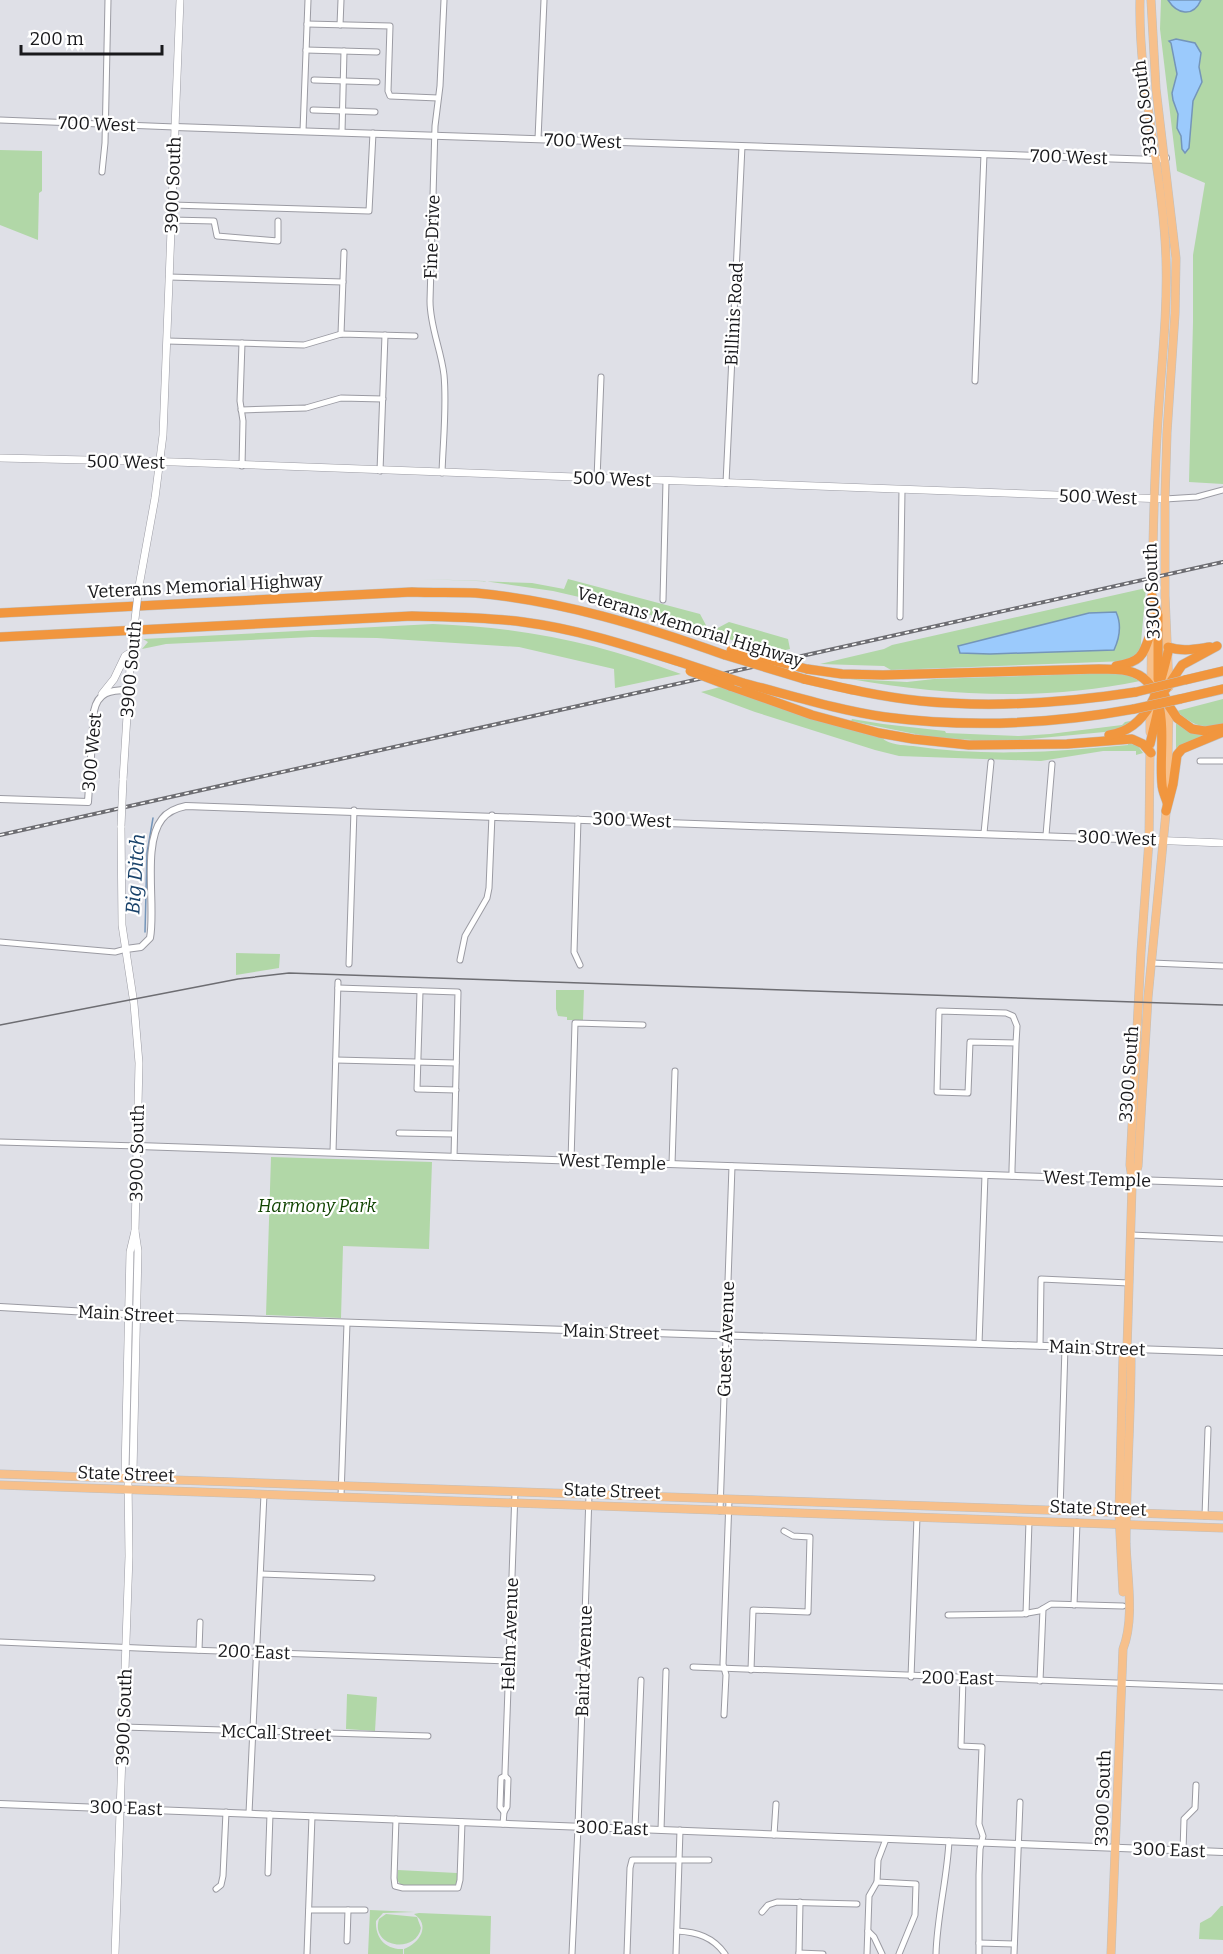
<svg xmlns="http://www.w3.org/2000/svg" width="1223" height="1954" font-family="Bitter,serif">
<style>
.green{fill:#b1d7a7}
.water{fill:#9bcafc;stroke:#7495b9;stroke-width:1.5}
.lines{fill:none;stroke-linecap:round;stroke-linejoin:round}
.stream{stroke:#7495b9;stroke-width:1.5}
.minor-casing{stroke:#9b9ba3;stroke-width:7}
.tertiary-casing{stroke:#9b9ba3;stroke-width:8}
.secondary-casing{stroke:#9b9ba3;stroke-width:8}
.primary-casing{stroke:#bfbfbf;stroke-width:9}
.motorway-casing{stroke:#bfbfbf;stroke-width:10}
.minor{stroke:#fff;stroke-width:5}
.tertiary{stroke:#fff;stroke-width:6}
.secondary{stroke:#fff;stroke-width:7}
.primary{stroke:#f7c08b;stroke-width:8}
.motorway{stroke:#f1963e;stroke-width:9}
.tram{stroke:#6d6d72;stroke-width:1.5}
.rail-casing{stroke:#6d6d72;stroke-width:4}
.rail{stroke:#fff;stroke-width:1.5;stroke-dasharray:4.5;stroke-linecap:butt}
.secondary-bridge-casing{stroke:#9b9ba3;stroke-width:8;stroke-linecap:butt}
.motorway-bridge-casing{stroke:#bfbfbf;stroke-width:10;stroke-linecap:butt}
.secondary-bridge{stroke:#fff;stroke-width:7}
.motorway-bridge{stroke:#f1963e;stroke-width:9}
.labels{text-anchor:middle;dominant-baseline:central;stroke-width:4.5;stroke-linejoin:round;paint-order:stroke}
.street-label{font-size:18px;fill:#19191c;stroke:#fff}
.park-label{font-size:18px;font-style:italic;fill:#104400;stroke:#fff}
.water-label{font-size:20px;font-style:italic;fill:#19426a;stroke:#fff}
</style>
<rect width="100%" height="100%" fill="#dfe0e7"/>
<g class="green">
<path d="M1161,0H1223V484L1189,482L1193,322V255L1205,183L1177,171L1160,29Z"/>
<path d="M0,150L42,151V191L39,193L38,240L0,225Z"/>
<path d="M422,579L532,583L564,589L568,579L700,614L708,629L714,630L729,622L788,639L790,649L773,653L734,641L707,630L687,626L627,608L553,591L484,581Z"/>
<path d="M1146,588L1140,653L1126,661L891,670L884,666L820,664L884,649L892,645Z"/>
<path d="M433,624C522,627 598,643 681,674L615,688L614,669L519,647L377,638L312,637L166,644L142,649L148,642L143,639Z"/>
<path d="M1115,673L1126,674L1140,681C1045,701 946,696 850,679L907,682L934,679Z"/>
<path d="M720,687L808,718L882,738C889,745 903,745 913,746C985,757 1056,752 1128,745V743L1138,746L1143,753L1136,755V751H1103L1041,761L899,756L875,750L755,712L701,692Z"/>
<path d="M1223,699V723C1204,730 1191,725 1177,711Z"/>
<path d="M852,719L883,724L945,731L946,733L1019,736L1050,734L1122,725L1125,722L1135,720L1115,731L1020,740L986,741L930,737L851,721Z"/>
<path d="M1176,722L1191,732L1206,735L1176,751Z"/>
<path d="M236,953L280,954L279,968L236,975Z"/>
<path d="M556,990H584L583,1020H567V1017L558,1016L556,1009Z"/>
<path d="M271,1157L432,1162L429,1249L343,1246L341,1318L266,1315Z"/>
<path d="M347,1694L377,1697L375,1731L346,1729Z"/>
<path d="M398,1870L457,1873V1883L452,1887L401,1885L397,1880Z"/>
<path d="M1221,1906H1223V1940L1199,1939L1200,1923L1211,1917Z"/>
<path d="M370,1910L415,1912L383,1913L376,1921C375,1938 386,1950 403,1949V1954H368Z"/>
<path d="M419,1913L491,1916L490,1954H404V1949C420,1943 431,1925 414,1914Z"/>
<path d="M386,1914L417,1917L421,1928C416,1954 370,1948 379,1919Z"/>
</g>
<g class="water">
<path d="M1168,0H1201C1193,18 1177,14 1168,0Z"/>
<path d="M1176,39L1195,43L1201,53L1199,67L1202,82L1193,101L1189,148L1185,153L1182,149L1181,136L1177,128L1178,114L1173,100L1172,93L1177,74L1171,43L1169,41Z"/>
<path d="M1116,612C1122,625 1120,637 1114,650L990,654L960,653L958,646L1089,613Z"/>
</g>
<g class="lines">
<path class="stream" d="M145,932L147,853L153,818"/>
<defs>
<g id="minor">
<path d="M307,24L390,26L388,91L390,96L438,98"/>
<path d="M340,25L341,0"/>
<path d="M306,50L377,52"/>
<path d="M314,80L377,82"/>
<path d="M313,110L375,112"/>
<path d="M0,120L175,127"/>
<path d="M303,131L308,0"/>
<path d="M342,132L344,51"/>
<path d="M538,139L544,0"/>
<path d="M102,172L105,143L108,0"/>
<path d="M172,205L369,211L373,133"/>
<path d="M171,220L214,221L217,236L278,241V221"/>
<path d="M169,277L343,282"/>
<path d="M341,334L344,252"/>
<path d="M167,341L304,345L341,334L415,336"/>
<path d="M242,343L240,401L243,421L242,466"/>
<path d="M975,381L984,154"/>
<path d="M241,410L306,408L341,398L383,399"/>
<path d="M380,471L385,335"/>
<path d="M442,473C443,441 447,407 444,375C441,349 430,327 430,301L435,126L440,86L444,0"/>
<path d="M597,479L601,377"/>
<path d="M726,483L742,146"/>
<path d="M1165,499L1197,497L1223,490"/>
<path d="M663,600L666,481"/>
<path d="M900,617L902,490"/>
<path d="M1200,761H1223"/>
<path d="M578,819L574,952L580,965"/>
<path d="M984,833L991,762"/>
<path d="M1046,835L1052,764"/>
<path d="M0,942L115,952L126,949"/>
<path d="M460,960L465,936L487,898L489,888L492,815"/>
<path d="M1152,963L1223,966"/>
<path d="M349,964L354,810"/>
<path d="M338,988L458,992L454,1157"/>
<path d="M420,991L417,1089L456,1090"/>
<path d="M336,1060L456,1063"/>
<path d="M399,1133L454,1134"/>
<path d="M0,1142L138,1146"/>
<path d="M333,1152L338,982"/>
<path d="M571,1161L575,1023L643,1025"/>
<path d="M672,1164L675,1071"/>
<path d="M1012,1176V1169L1016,1043L1017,1026L1013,1016L1006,1013L939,1011L937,1092L968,1093L970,1042L1016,1043"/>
<path d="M1131,1235L1223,1239"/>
<path d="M979,1344L985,1175"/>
<path d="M1040,1346L1041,1279L1129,1283"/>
<path d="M341,1496L347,1323"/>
<path d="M720,1511L732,1166"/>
<path d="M1060,1511L1065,1347"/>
<path d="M1205,1516L1208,1429"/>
<path d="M261,1574L372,1578"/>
<path d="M1074,1605L1077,1522"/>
<path d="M1026,1614L1029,1521"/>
<path d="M948,1615L1022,1614L1039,1611L1051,1604L1123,1606"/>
<path d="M0,1642L161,1649L509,1661"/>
<path d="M199,1650L200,1622"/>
<path d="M693,1667L1223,1687"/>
<path d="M751,1670L753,1610L808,1612L810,1537L793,1536L784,1531"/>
<path d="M911,1677L917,1517"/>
<path d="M963,1678L961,1746L982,1747L979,1824L983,1836L980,1849L979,1875V1954"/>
<path d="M1040,1681L1043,1609"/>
<path d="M724,1715L726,1675L723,1664L729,1500"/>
<path d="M123,1727L428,1736"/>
<path d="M504,1812L500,1807L501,1778L505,1776"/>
<path d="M249,1813L264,1494"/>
<path d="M396,1819L394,1878L395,1886L403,1888H458L460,1880L462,1822"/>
<path d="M503,1824L504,1812L507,1807L508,1779L505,1776V1772L515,1492"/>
<path d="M635,1829L641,1680"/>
<path d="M661,1830L666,1671"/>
<path d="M774,1835L776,1804"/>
<path d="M1183,1851L1184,1819L1195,1808L1196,1785"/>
<path d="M268,1873L270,1814"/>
<path d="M877,1882L916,1884L915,1915L899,1954"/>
<path d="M216,1889L221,1885L223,1876L226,1812"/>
<path d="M309,1910H365"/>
<path d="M762,1912L768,1905L777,1902L857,1904"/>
<path d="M677,1931C697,1932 713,1937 725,1954"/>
<path d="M868,1931L874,1937L882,1954"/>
<path d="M347,1941L348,1910"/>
<path d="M979,1943L1014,1944"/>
<path d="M799,1953L823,1954"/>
<path d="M307,1954L312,1816"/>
<path d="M572,1954L578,1827L589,1495"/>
<path d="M627,1954L630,1868L632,1860H709"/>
<path d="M676,1954L680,1830"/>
<path d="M799,1954L800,1902"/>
<path d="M867,1954L869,1896L877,1882L878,1860L886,1839"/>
<path d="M936,1954C937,1916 947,1880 949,1841"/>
<path d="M1014,1954L1020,1802"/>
</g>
<g id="tertiary">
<path d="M175,127L1156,160L1166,158"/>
<path d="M0,799L88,802L94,711C98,692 110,690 128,690"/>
<path d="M126,949L141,947L150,938C156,907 142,844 162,819C168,811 176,808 186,806L1149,840"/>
<path d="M138,1146L1223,1183"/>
<path d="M0,1307L178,1317L1223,1352"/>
<path d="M0,1804L1223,1852"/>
</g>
<g id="secondary">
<path d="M0,458L175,462L1165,499"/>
<path d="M139,586L155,498L163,435L180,0"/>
<path d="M102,694L114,679L125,656L131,652"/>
<path d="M123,780L131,652"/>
<path d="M121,826L122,925L134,1004L139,1063L135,1231L138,1251L133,1472L128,1479"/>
<path d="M1149,840L1223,843"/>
<path d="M115,1954L129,1556L128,1479L125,1472L130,1252L135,1231"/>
</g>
<g id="primary">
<path d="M1140,0C1138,87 1163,171 1166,258C1168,317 1160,376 1157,435C1152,520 1152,605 1151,690"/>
<path d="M1151,0L1156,89L1176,258L1175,314L1167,432L1165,499V596L1169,687"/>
<path d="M1150,705V732"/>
<path d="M1132,1178L1130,1165L1141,952L1149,840L1150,750"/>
<path d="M0,1474L1223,1516"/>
<path d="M0,1485L1223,1528"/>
<path d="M1123,1592L1119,1513L1123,1358L1127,1349"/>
<path d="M1111,1954L1123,1649C1135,1618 1127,1577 1126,1544C1126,1482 1131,1420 1131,1358L1127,1349L1132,1186L1138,1166L1148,997L1167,802L1169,705"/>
</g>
<g id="motorway">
<path d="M1152,596L1158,615V679L1169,706L1177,718L1192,729L1205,731L1223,728"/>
<path d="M0,613L412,592C433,593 455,592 476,593C562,601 644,626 725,655"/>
<path d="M0,637L412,616C449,617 486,617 523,622C577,629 629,646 680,662"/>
<path d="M1168,647C1182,652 1195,649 1210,647"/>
<path d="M1116,666C1142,662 1143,655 1151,632"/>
<path d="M807,669L842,674L883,675L1099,669C1109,669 1119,669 1128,671C1175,682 1158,750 1162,784C1162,790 1165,796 1167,802"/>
<path d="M804,679C843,688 882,697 921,701C994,708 1065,703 1136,692"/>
<path d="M1185,680L1223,671"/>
<path d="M743,683C790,695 837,710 885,717C968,728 1052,724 1134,709"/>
<path d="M730,686L812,715L879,733L913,739L969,745L1067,744L1132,739L1143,744L1151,753"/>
<path d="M1166,689L1182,665L1217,646"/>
<path d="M1180,699L1223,689"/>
<path d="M1109,735C1150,729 1160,686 1168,652"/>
<path d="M1150,744L1158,710"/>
<path d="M1166,811L1173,784L1177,755L1182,749L1223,732"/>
</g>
</defs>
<use href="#minor" class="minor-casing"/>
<use href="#tertiary" class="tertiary-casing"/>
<use href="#secondary" class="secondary-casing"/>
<use href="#primary" class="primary-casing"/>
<use href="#motorway" class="motorway-casing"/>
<use href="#minor" class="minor"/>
<use href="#tertiary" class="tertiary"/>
<use href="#secondary" class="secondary"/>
<use href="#primary" class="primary"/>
<use href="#motorway" class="motorway"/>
<path class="tram" d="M0,1025L238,979L289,973L1223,1005"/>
<defs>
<path id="rail" d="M0,835L1223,562"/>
</defs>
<use href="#rail" class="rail-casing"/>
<use href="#rail" class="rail"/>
<defs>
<g id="secondary-bridge">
<path d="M131,652L139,586"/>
<path d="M121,826L123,780"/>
</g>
<g id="motorway-bridge">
<path d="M731,650L807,669"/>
<path d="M725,655L804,679"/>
<path d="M680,662L743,683"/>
<path d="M690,671L730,686"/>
<path d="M1136,692L1185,680"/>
<path d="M1134,709L1180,699"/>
</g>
</defs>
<use href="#secondary-bridge" class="secondary-bridge-casing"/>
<use href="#motorway-bridge" class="motorway-bridge-casing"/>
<use href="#secondary-bridge" class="secondary-bridge"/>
<use href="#motorway-bridge" class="motorway-bridge"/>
</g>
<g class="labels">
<g class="street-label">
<text transform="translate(1145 108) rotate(-97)">3300 South</text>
<text transform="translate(97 124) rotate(2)">700 West</text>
<text transform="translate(583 141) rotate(2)">700 West</text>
<text transform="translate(1069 157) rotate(2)">700 West</text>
<text transform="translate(173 185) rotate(-88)">3900 South</text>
<text transform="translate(432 237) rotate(-88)">Fine Drive</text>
<text transform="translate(734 314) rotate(-87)">Billinis Road</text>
<text transform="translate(126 462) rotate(1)">500 West</text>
<text transform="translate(612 479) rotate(2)">500 West</text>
<text transform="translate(1098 497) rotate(2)">500 West</text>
<text transform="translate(205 586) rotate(-3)">Veterans Memorial Highway</text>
<text transform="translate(1152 591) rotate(-92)">3300 South</text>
<text transform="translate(690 627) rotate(17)">Veterans Memorial Highway</text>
<text transform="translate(131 669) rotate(-85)">3900 South</text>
<text transform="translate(92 752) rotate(-85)">300 West</text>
<text transform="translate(632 820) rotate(2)">300 West</text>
<text transform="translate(1117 838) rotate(2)">300 West</text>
<text transform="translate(1129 1074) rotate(-86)">3300 South</text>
<text transform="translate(137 1153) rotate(-89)">3900 South</text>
<text transform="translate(612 1162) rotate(2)">West Temple</text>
<text transform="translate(1097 1179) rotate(2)">West Temple</text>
<text transform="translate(126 1314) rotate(3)">Main Street</text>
<text transform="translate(611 1332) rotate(2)">Main Street</text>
<text transform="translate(726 1339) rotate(-88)">Guest Avenue</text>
<text transform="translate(1097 1348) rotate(2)">Main Street</text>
<text transform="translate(126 1474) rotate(2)">State Street</text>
<text transform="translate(612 1491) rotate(2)">State Street</text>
<text transform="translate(1098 1508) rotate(2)">State Street</text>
<text transform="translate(510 1634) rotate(-88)">Helm Avenue</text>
<text transform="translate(254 1652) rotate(2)">200 East</text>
<text transform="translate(584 1661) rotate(-88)">Baird Avenue</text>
<text transform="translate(958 1678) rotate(1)">200 East</text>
<text transform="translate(124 1717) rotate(-88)">3900 South</text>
<text transform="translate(276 1733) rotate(2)">McCall Street</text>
<text transform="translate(1103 1798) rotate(-88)">3300 South</text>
<text transform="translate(126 1808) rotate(2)">300 East</text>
<text transform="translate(612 1828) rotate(2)">300 East</text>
<text transform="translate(1169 1850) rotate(2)">300 East</text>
</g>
<g class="park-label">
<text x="317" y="1206">Harmony Park</text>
</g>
<g class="water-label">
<text transform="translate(135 874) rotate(-86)">Big Ditch</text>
</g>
</g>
<path d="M21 45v9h141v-9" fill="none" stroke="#19191c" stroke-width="3"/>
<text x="30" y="45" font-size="18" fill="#19191c" stroke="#ffffff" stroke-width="4.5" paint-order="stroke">200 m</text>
</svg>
